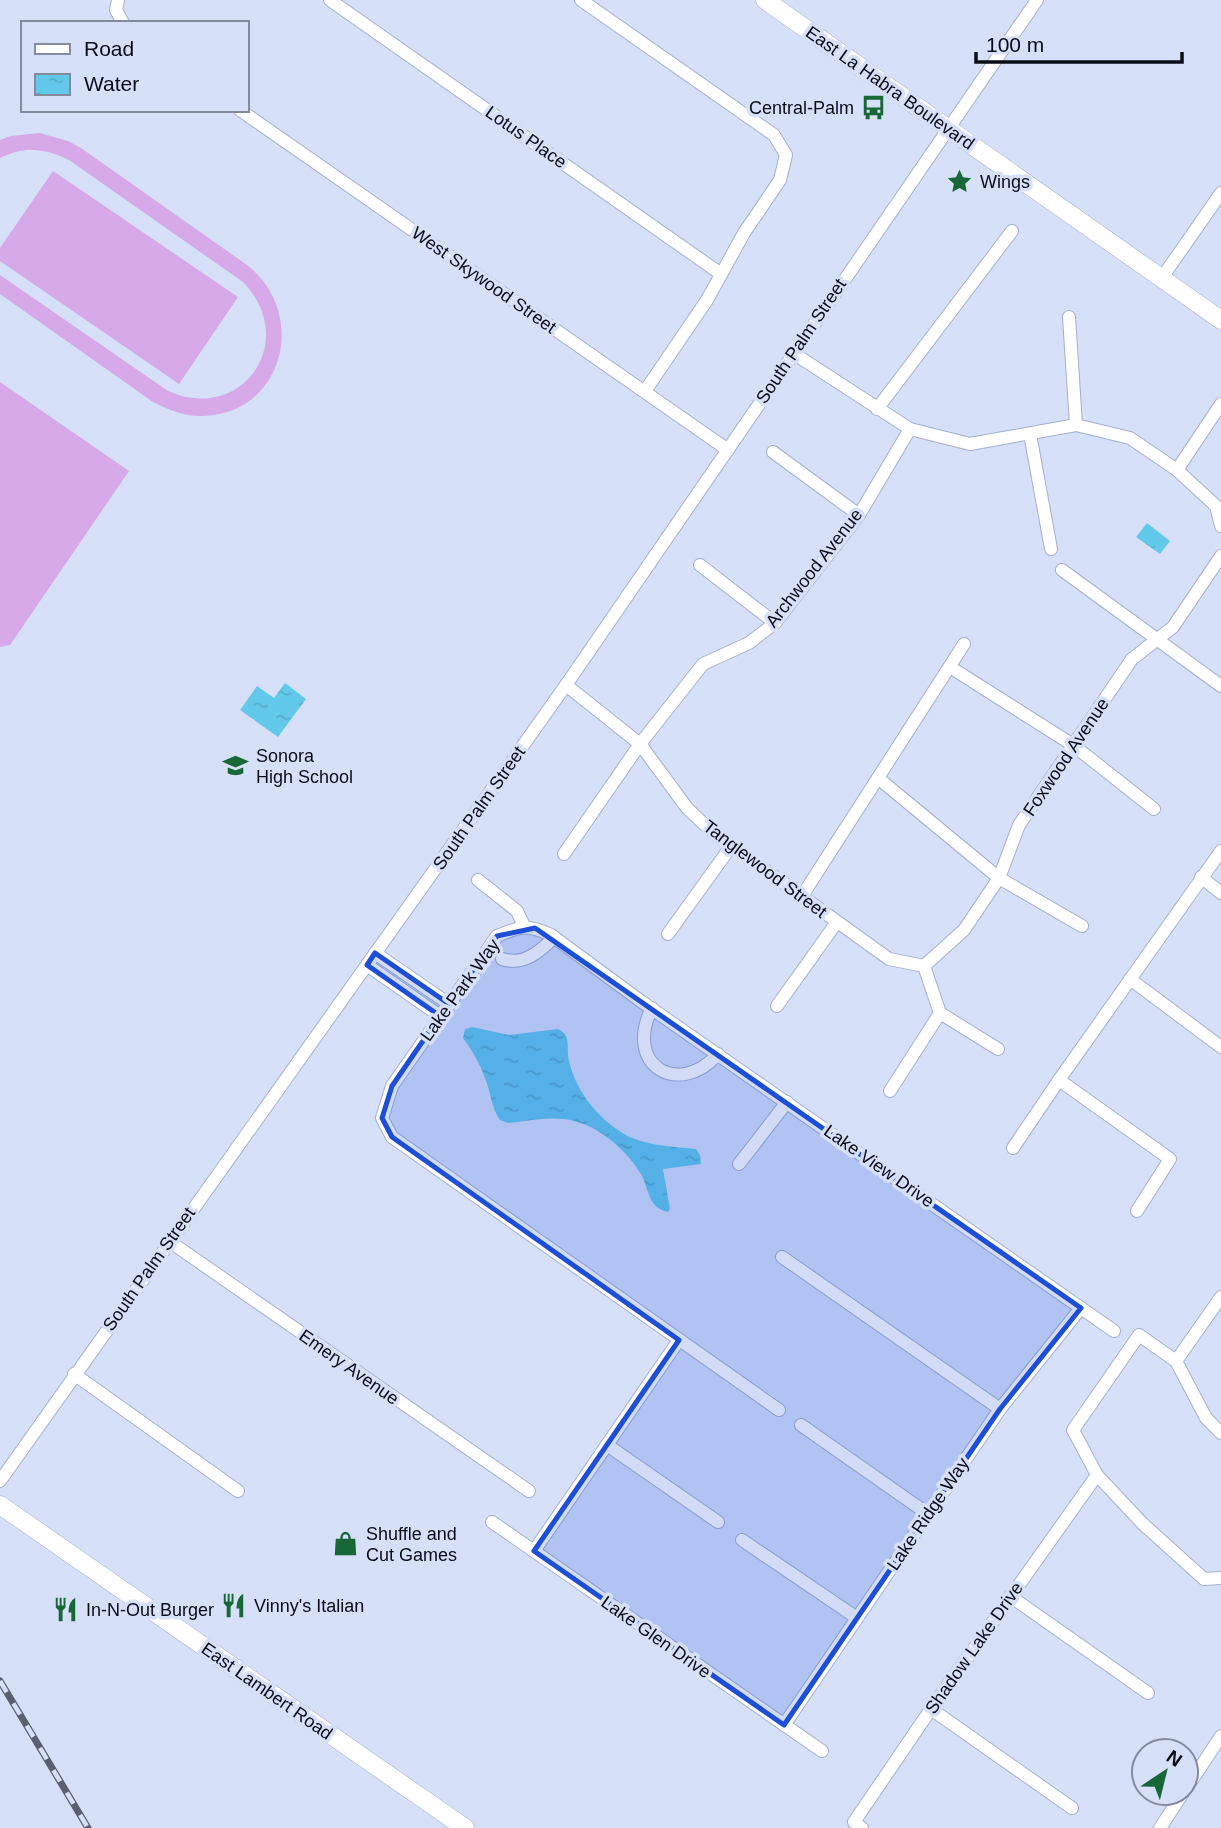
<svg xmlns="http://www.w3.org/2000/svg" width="1221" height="1828" font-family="Arial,sans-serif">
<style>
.garden{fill:#d7a9e8}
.water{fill:url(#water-ripples)}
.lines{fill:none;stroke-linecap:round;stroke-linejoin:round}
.minor-casing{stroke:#a5b0cf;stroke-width:14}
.secondary-casing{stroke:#a5b0cf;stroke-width:19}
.minor{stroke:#fff;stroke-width:12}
.secondary{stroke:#fff;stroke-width:18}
.rail-casing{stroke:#5a6070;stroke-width:7}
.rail{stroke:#d6e0f9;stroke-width:4.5;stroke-dasharray:13;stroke-linecap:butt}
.marked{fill:#1d4ed8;fill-opacity:0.2;stroke:#1d4ed8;stroke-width:5;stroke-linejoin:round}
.labels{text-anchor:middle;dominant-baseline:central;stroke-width:7;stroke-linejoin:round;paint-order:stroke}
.street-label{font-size:18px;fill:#080c16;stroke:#d6e0f9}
.poi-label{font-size:18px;fill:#080c16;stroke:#d6e0f9;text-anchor:start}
</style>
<defs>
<pattern id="water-ripples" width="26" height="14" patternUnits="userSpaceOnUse" patternTransform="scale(1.75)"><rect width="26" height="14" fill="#63c9eb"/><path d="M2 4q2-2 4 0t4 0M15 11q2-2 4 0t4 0" fill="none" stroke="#54abc9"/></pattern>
</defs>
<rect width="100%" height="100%" fill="#d6e0f9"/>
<g class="garden">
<path d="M40,133L68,141L81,148L247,265C308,312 285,413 204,416C185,417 169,410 153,402L0,294V275L168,391C242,424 300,341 243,282L69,160C46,148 23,146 0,158V140L11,136Z"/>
<path d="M53,171L238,297L179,384L0,261V248Z"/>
<path d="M0,382L129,471L10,645L0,647Z"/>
</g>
<g class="water">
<path d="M1147,523L1170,541L1160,554L1136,537Z"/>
<path d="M285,683L306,699L278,737L240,710L257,686L274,698Z"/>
<path d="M472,1027L509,1035L558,1029C572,1036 566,1047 569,1061C576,1093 602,1124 632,1138C652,1146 675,1147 696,1149L700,1155L701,1164L663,1169L670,1209L668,1212C648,1208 649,1189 641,1174C625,1148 595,1122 563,1119C545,1117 526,1121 508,1123L500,1120C491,1107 491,1092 485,1078C480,1064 472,1050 463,1038L465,1029Z"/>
</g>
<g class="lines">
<defs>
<g id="minor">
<path d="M118,0L116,10L123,23"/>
<path d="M330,0L721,274"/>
<path d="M581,0L774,135L786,155L780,180L744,233L707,300L645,391"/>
<path d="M240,110L728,450"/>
<path d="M1161,279L1221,193"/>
<path d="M1069,317L1076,425"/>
<path d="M793,353L910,429L970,444L1076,425L1130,438L1177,470L1216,506L1221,526"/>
<path d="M877,409L1012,231"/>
<path d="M1030,434L1051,549"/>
<path d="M773,452L859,515"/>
<path d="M1177,470L1221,404"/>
<path d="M700,565L775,623"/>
<path d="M1062,570L1221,686"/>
<path d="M950,667L1073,745L1154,809"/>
<path d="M566,685L640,744L687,808L711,831L889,959L924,966"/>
<path d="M878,778L999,878L1082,926"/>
<path d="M564,854L640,744L703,664L749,643L775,623L859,515L910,429"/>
<path d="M1201,877L1221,893"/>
<path d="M478,880L517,911L524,926"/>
<path d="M802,896L964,644"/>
<path d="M668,934L732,845"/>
<path d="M375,953L449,1004"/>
<path d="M502,959C523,966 540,952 554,937"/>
<path d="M367,965L440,1016"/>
<path d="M924,966L964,930L999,878L1019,825L1132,659L1173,627L1221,556"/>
<path d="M1130,979L1221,1047"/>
<path d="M777,1006L837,922"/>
<path d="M652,1008C623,1066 679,1098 718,1054"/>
<path d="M940,1013L998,1049"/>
<path d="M1059,1080L1170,1159L1137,1211"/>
<path d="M890,1091L940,1013L924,966"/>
<path d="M1013,1148L1059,1080L1221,851"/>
<path d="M739,1164L787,1102"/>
<path d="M169,1241L529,1491"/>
<path d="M782,1257L1000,1409"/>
<path d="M1176,1361L1221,1297"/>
<path d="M74,1374L238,1491"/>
<path d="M779,1410L392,1137L382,1118L392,1086L497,936C521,926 527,924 551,935L642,1002L1114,1331"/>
<path d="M801,1425L928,1514"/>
<path d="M1221,1433L1206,1418L1176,1361L1139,1335L1073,1430L1097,1475L1143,1524L1204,1579L1221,1578"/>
<path d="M607,1445L718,1522"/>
<path d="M0,1481L566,685L1037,0"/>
<path d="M492,1522L822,1751"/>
<path d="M742,1540L857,1618"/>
<path d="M534,1551L679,1340"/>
<path d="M1010,1596L1148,1693"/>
<path d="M931,1709L1072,1808"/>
<path d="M784,1725L1000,1409L1081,1308"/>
<path d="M1186,1789L1221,1736"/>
<path d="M862,1828L854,1822L931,1709L1097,1475"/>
<path d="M1160,1828L1183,1793"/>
</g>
<g id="secondary">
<path d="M765,0L1221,320"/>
<path d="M0,1505L465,1828"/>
</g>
</defs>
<use href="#minor" class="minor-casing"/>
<use href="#secondary" class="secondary-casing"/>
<use href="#minor" class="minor"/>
<use href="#secondary" class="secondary"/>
<defs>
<path id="rail" d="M0,1681L88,1828"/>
</defs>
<use href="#rail" class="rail-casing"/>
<use href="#rail" class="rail"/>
</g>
<path class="marked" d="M535,928L1081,1308L1000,1409L784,1725L534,1551L679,1340L392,1137L382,1118L392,1086L440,1016L367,965L375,953L449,1004L497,936Z"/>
<defs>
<symbol id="bus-bare" viewBox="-9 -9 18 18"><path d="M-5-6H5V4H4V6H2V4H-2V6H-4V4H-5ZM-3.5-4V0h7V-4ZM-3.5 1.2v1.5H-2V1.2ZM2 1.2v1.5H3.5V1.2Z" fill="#186737" stroke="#d6e0f9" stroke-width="2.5" paint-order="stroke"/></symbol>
<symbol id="sight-bare" viewBox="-9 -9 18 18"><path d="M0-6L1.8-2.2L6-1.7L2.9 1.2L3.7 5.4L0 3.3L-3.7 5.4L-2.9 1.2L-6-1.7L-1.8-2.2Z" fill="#186737" stroke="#d6e0f9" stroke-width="2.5" paint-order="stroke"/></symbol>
<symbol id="school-bare" viewBox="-9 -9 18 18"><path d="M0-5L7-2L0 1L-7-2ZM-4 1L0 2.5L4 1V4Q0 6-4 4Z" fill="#186737" stroke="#d6e0f9" stroke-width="2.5" paint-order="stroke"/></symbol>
<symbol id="shop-bare" viewBox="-9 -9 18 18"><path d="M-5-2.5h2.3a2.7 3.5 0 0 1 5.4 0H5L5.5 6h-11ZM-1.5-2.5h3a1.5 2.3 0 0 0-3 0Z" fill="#186737" stroke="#d6e0f9" stroke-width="2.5" paint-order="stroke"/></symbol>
<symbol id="restaurant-bare" viewBox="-9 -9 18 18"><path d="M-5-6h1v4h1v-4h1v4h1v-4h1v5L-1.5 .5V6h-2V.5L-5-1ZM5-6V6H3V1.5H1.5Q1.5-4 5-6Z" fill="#186737" stroke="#d6e0f9" stroke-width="2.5" paint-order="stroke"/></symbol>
</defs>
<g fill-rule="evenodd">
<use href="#bus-bare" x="856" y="90" width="35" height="35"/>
<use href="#sight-bare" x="942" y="164" width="35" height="35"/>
<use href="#school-bare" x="218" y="748" width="35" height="35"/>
<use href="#shop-bare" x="328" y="1526" width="35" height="35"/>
<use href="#restaurant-bare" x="216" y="1588" width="35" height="35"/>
<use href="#restaurant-bare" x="48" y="1592" width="35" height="35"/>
</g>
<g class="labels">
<g class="street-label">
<text transform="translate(890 88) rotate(35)">East La Habra Boulevard</text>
<text transform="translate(526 137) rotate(35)">Lotus Place</text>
<text transform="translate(484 280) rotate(35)">West Skywood Street</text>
<text transform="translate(801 341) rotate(-56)">South Palm Street</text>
<text transform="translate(814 568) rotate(-52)">Archwood Avenue</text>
<text transform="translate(1066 757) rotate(-56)">Foxwood Avenue</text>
<text transform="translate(479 808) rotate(-55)">South Palm Street</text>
<text transform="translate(765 869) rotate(37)">Tanglewood Street</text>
<text transform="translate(460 990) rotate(-54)">Lake Park Way</text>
<text transform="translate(879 1166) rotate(35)">Lake View Drive</text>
<text transform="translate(149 1269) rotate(-55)">South Palm Street</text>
<text transform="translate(349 1367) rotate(35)">Emery Avenue</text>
<text transform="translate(928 1514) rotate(-56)">Lake Ridge Way</text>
<text transform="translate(656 1637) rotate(35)">Lake Glen Drive</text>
<text transform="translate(974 1648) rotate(-55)">Shadow Lake Drive</text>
<text transform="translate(267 1691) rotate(35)">East Lambert Road</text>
</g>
<g class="poi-label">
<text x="854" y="108" text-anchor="end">Central-Palm</text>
<text x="980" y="182">Wings</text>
<text x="256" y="756">Sonora<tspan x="256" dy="21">High School</tspan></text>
<text x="366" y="1534">Shuffle and<tspan x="366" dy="21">Cut Games</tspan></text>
<text x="254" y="1606">Vinny's Italian</text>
<text x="86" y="1610">In-N-Out Burger</text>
</g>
</g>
<rect x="21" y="21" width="228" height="91" fill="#d6e0f9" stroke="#848b9e" stroke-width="2"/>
<rect x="35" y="44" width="35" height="10" fill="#ffffff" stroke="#848b9e" stroke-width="2"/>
<text x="84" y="56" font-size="21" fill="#080c16">Road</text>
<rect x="35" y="74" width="35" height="21" fill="url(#water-ripples)" stroke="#848b9e" stroke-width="2"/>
<text x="84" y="91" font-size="21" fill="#080c16">Water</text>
<g transform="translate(1165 1772) rotate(35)"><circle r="33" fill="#d6e0f9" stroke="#848b9e" stroke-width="2"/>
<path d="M0-5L12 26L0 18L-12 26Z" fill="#186737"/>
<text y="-10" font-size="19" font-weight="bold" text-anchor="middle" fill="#080c16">N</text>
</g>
<path d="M976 52v10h206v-10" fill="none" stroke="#080c16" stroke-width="3.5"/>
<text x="986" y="52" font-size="21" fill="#080c16" stroke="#d6e0f9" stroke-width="5" paint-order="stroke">100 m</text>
</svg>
